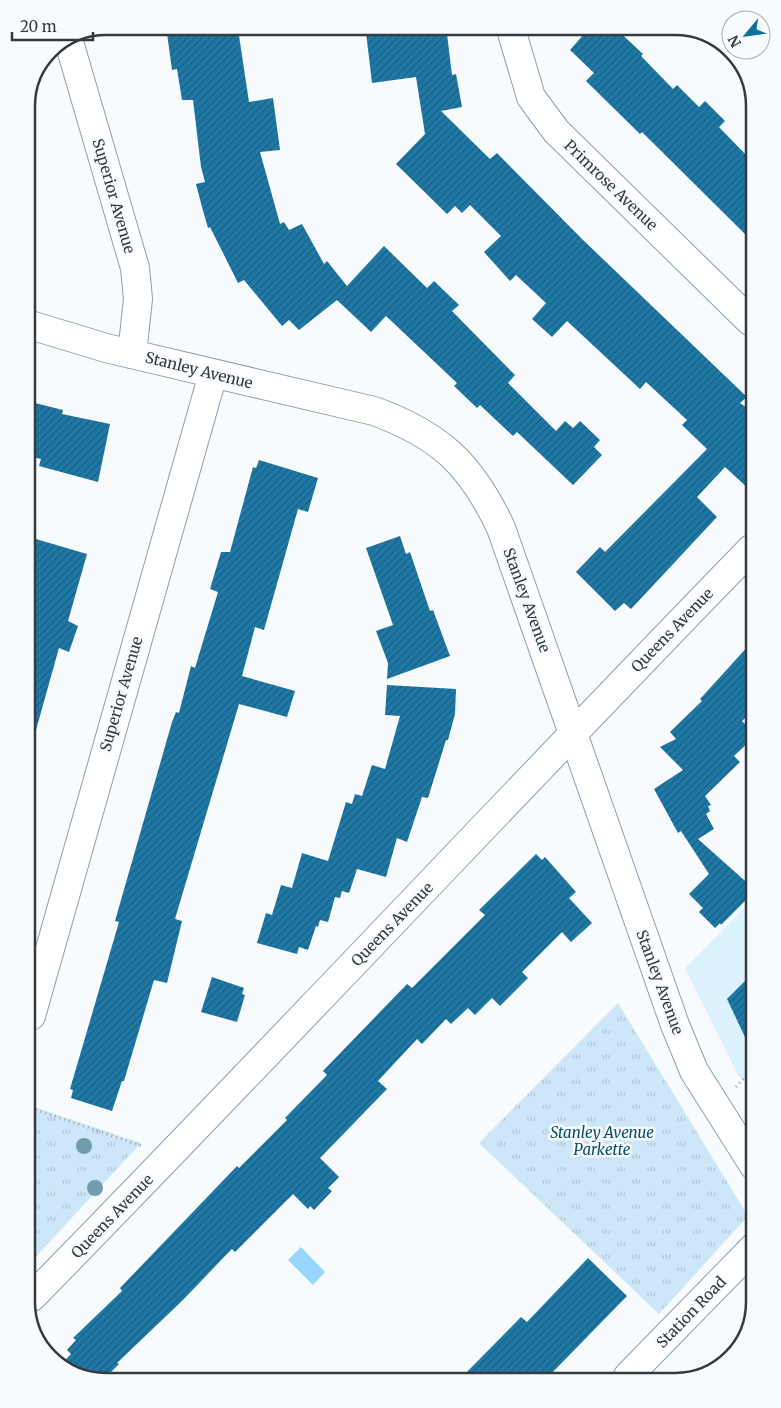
<svg xmlns="http://www.w3.org/2000/svg" width="781" height="1408" font-family="Merriweather,serif">
<style>
.built{fill:#dcf1fe}
.grass{fill:url(#grass-tufts)}
.water{fill:#97d7ff}
.building{fill:url(#building-hatch)}
.lines{fill:none;stroke-linecap:round;stroke-linejoin:round}
.minor-casing{stroke:#8e9fab;stroke-width:30}
.path{stroke:#9ba0a4;stroke-width:3;stroke-dasharray:1 4;stroke-linecap:butt}
.minor{stroke:#fff;stroke-width:28}
.tree{fill:#749bae}
.labels{text-anchor:middle;dominant-baseline:central;stroke-width:5;stroke-linejoin:round;paint-order:stroke}
.street-label{font-size:15px;fill:#343b40;stroke:#f7fbfd}
.park-label{font-size:15px;font-style:italic;fill:#084d6d;stroke:#f7fbfd}
.rim{fill:none;stroke:#343b40;stroke-width:2.5}
</style>
<defs>
<pattern id="grass-tufts" width="24" height="20" patternUnits="userSpaceOnUse" patternTransform="scale(1.25)"><rect width="24" height="20" fill="#cde7f8"/><path d="M3 7l-1-3M5 7V3M7 7l1-3M15 17l-1-3M17 17v-4M19 17l1-3" fill="none" stroke="#b1c7d6"/></pattern>
<pattern id="building-hatch" width="6" height="6" patternUnits="userSpaceOnUse" patternTransform="scale(1.25)"><rect width="6" height="6" fill="#1f79a6"/><path d="M-1 1l2-2M0 6l6-6M5 7l2-2" fill="none" stroke="#1b5f81"/></pattern>
</defs>
<rect width="100%" height="100%" fill="#f7fbfd"/>
<path class="built" d="M753,899L754,1091L738,1075L685,968Z"/>
<g class="grass">
<path d="M618,1003L748,1216L659,1314L479,1143Z"/>
<path d="M31,1106L141,1143L32,1261Z"/>
</g>
<path class="water" d="M301,1247L325,1272L313,1285L288,1260Z"/>
<g class="building">
<path d="M166,26H215L216,32L238,29L249,102L273,98L280,150L260,152L280,224L284,222L289,230L302,224L324,264L327,261L347,286L384,246L427,288L434,281L459,305L452,311L515,375L508,383L556,431L565,421L573,428L580,421L600,440L594,447L602,455L573,485L517,432L513,436L480,405L477,408L454,386L457,383L386,316L371,332L337,300L299,330L289,320L282,326L244,280L238,283L210,227L208,228L202,207L196,184L205,182L201,167L193,100H182L177,69L172,70Z"/>
<path d="M411,26H446L452,75L456,74L462,107L441,111L490,159L497,153L582,239L747,397L740,403L750,410L751,491L725,467L697,497L717,517L631,609L624,603L615,611L576,572L600,547L605,552L707,449L682,425L687,420L646,382L640,389L567,321L552,337L532,319L546,303L516,275L510,281L484,252L501,236L470,205L462,213L455,206L447,214L396,164L425,134L416,77L372,83L366,32Z"/>
<path d="M591,26H613L643,54L641,56L673,89L677,85L699,107L705,101L725,121L719,127L749,158V238L642,132L640,134L586,81L594,73L570,50Z"/>
<path d="M35,403L63,410L62,414L110,424L98,482L39,466L41,459L28,456V410L33,411Z"/>
<path d="M259,460L318,478L308,512L298,509L264,630L255,627L242,676L295,691L287,717L239,704L175,919L182,921L167,983L154,980L124,1081H122L112,1111L71,1098L73,1090L70,1089L119,922L115,921L172,722L176,712L179,713L191,666L195,668L218,592L210,589L221,552H230L253,467L256,468Z"/>
<path d="M400,536L406,554L410,552L430,611L433,610L450,656L387,679L388,663L376,631L393,625L366,548Z"/>
<path d="M29,537L87,554L68,621L78,626L69,652L59,648L36,730L29,729V606L36,585L29,583Z"/>
<path d="M751,643L752,711L742,721L752,731V739L734,756L740,762L705,796L711,805L708,806L710,811L706,814L714,829L698,839L753,888V893L721,925L720,923L715,928L699,912L703,908L689,894L709,874L681,831L678,833L654,789L683,770L660,747L676,739L670,732L702,701L700,699Z"/>
<path d="M387,685L456,689L455,714L448,740H446L428,798L422,797L407,842L397,838L386,877L357,869L349,893L342,891L340,898L335,897L328,922L320,920L318,927L316,926L308,950L299,947L297,954L257,943L266,913L272,915L281,885L292,888L302,853L328,861L346,802L352,804L355,794L362,796L372,765L385,769L400,716L385,715Z"/>
<path d="M536,854L542,860L545,857L576,892L569,898L592,923L571,942L562,932L522,972L528,978L500,1006L492,998L475,1015L468,1008L451,1024L446,1019L422,1044L417,1039L378,1081L387,1089L320,1158L339,1177L328,1188L332,1191L314,1210L310,1206L308,1209L293,1194L235,1252L232,1249L225,1256L183,1300L117,1363L119,1364L101,1382L62,1368L60,1366L71,1354L67,1350L76,1340L73,1338L122,1291L120,1288L237,1166L239,1168L287,1120L285,1118L327,1075L323,1071L407,984L412,988L485,915L479,910Z"/>
<path d="M753,973V1054L727,999Z"/>
<path d="M212,977L244,988L242,994L245,995L237,1022L201,1012Z"/>
<path d="M588,1258L627,1296L548,1377L461,1378L521,1317L527,1322Z"/>
</g>
<g class="lines">
<defs>
<g id="minor">
<path d="M510,26L531,97L556,131L750,321"/>
<path d="M69,42L135,268L138,299L132,354"/>
<path d="M27,324L106,348L374,411C440,435 471,464 501,528L675,1025L694,1071L754,1166"/>
<path d="M31,1016L213,374"/>
<path d="M32,1297C274,1050 510,797 751,549"/>
<path d="M628,1376L754,1247"/>
</g>
</defs>
<use href="#minor" class="minor-casing"/>
<g class="path">
<path d="M736,1087L753,1068"/>
<path d="M31,1108L142,1146"/>
</g>
<use href="#minor" class="minor"/>
</g>
<g class="tree">
<circle cx="84" cy="1146" r="8"/>
<circle cx="95" cy="1188" r="8"/>
</g>
<g class="labels">
<g class="street-label">
<text transform="translate(611 185) rotate(44)">Primrose Avenue</text>
<text transform="translate(114 196) rotate(74)">Superior Avenue</text>
<text transform="translate(199 370) rotate(14)">Stanley Avenue</text>
<text transform="translate(527 600) rotate(70)">Stanley Avenue</text>
<text transform="translate(672 630) rotate(-46)">Queens Avenue</text>
<text transform="translate(121 694) rotate(-74)">Superior Avenue</text>
<text transform="translate(392 924) rotate(-46)">Queens Avenue</text>
<text transform="translate(660 982) rotate(70)">Stanley Avenue</text>
<text transform="translate(112 1216) rotate(-46)">Queens Avenue</text>
<text transform="translate(691 1312) rotate(-46)">Station Road</text>
</g>
<g class="park-label">
<text x="602" y="1132">Stanley Avenue<tspan x="602" dy="17">Parkette</tspan></text>
</g>
</g>
<path d="M0 0H781V1408H0ZM106 35H675A71 71 0 0 1 746 106V1302A71 71 0 0 1 675 1373H106A71 71 0 0 1 35 1302V106A71 71 0 0 1 106 35Z" fill="#f7fbfd" fill-rule="evenodd"/>
<path class="rim" d="M106 35H675A71 71 0 0 1 746 106V1302A71 71 0 0 1 675 1373H106A71 71 0 0 1 35 1302V106A71 71 0 0 1 106 35Z"/>
<g transform="translate(746 35) rotate(241)"><circle r="24" fill="#f7fbfd" stroke="#a9aeb1"/>
<path d="M0-4L9 19L0 12L-9 19Z" fill="#0e709d"/>
<text y="-8" font-size="14" font-weight="bold" text-anchor="middle" fill="#343b40">N</text>
</g>
<path d="M12 32v8h81v-8" fill="none" stroke="#343b40" stroke-width="2.5"/>
<text x="20" y="32" font-size="15" fill="#343b40" stroke="#f7fbfd" stroke-width="4" paint-order="stroke">20 m</text>
</svg>
